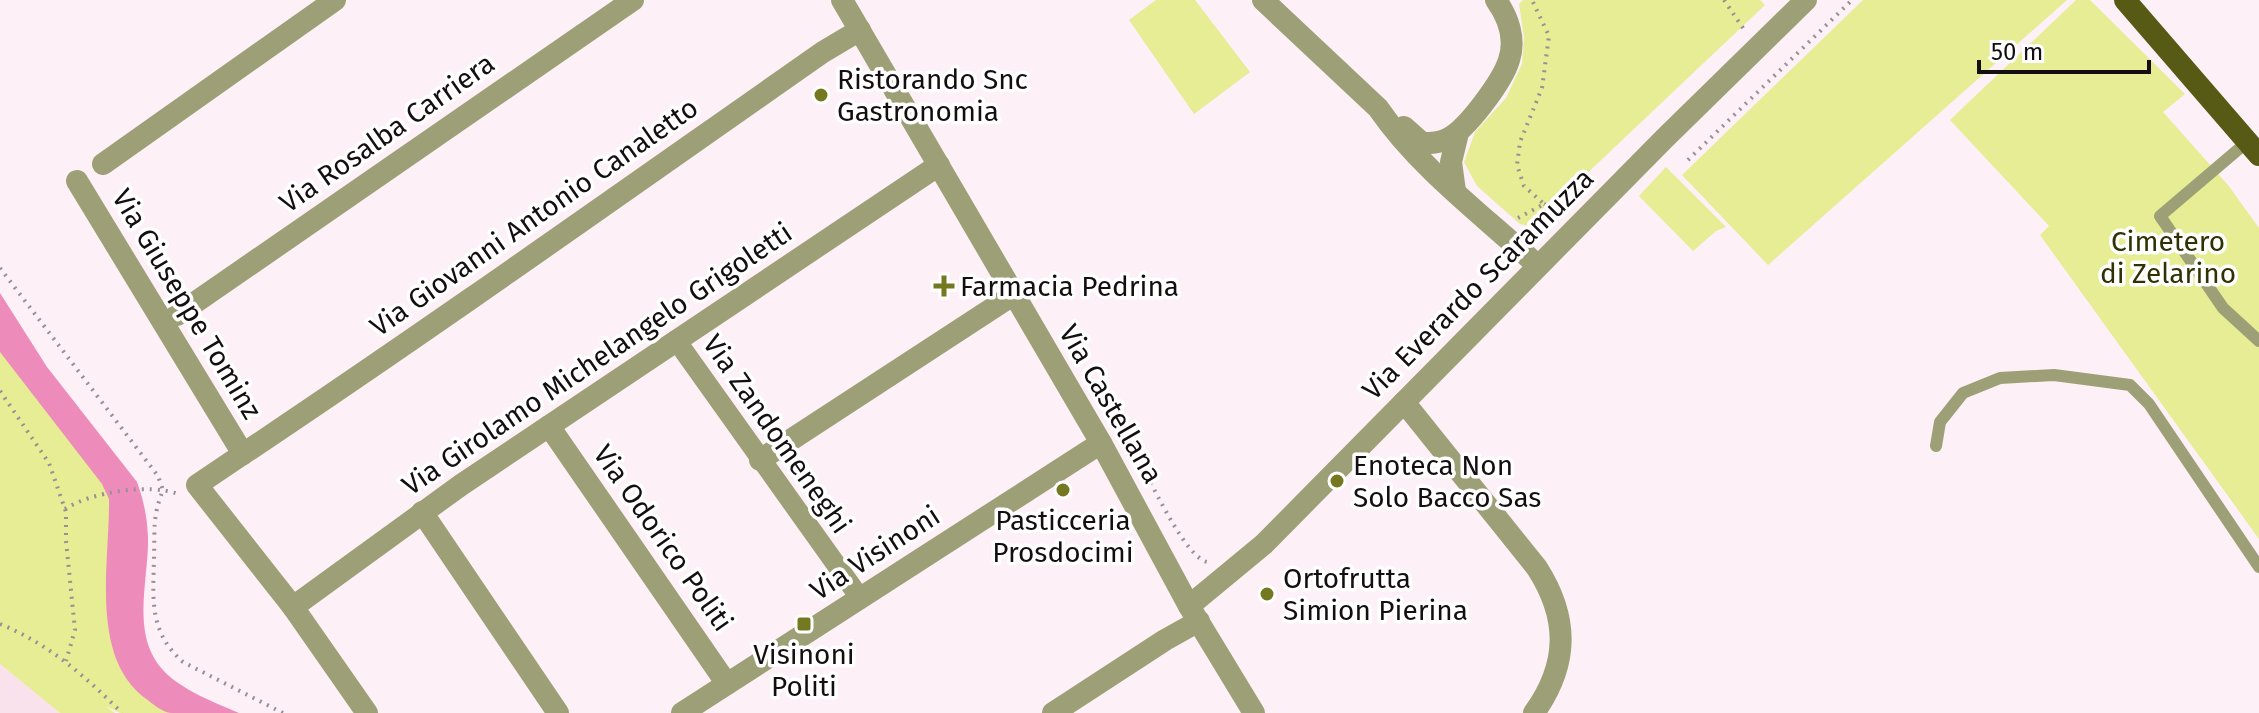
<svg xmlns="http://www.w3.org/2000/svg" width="2259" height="713" font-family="'Fira Sans',sans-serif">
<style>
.built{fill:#fae2ec}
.green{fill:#e6ed94}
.water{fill:#ed8cba}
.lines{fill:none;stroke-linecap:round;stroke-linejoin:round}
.path{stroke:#9a9094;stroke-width:4;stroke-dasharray:2 6;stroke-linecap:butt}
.service{stroke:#9da077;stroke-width:12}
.pedestrian{stroke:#9da077;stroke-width:20}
.minor{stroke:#9da077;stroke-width:22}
.tertiary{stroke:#9da077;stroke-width:22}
.primary{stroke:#565a15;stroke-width:22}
.poi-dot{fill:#747820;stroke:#fff;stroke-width:3}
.labels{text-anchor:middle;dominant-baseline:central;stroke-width:7;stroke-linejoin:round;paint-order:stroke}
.poi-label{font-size:28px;fill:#140e11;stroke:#fff;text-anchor:start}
.street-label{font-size:28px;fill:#140e11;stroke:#fff}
.park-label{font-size:28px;fill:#303204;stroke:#fff}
</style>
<rect width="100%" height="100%" fill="#fdf0f6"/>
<path class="built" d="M0,664L60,713H0Z"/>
<g class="green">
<path d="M1156,0H1195L1250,72L1194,114L1129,20Z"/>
<path d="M1523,0H1760L1765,5L1561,198L1569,208L1554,220L1535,228L1520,224L1477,186L1464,162L1475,132L1506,98L1522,64L1524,38L1519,4Z"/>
<path d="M1863,0H2067L1768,265L1682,175Z"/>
<path d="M2076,0H2090L2185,94L2163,112L2228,185L2259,228V539L2040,235L2049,226L1950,120Z"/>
<path d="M1666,167L1726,227L1716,231L1693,251L1639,196Z"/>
<path d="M0,330L113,491L132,650L199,713H120L105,706L115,713H60L0,664Z"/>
</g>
<path class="water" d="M0,293L47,367L137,482C144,501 147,517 148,537C149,580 130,634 163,670C181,690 214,702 239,713C217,713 192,713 171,713C163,712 155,706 149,701C88,660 110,563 109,499L102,484L0,352Z"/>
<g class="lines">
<g class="path">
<path d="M1724,0L1745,31"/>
<path d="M1688,160L1852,0"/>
<path d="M1544,204L1551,207L1566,205"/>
<path d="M1518,218L1544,204L1524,186L1517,165L1520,142L1542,88L1549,36L1532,0"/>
<path d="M0,268L158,476L163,490C152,518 155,529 154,558C153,600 149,632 183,662L283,713"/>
<path d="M0,391L49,463L66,512V541L75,630L66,661"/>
<path d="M1147,476C1158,496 1187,557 1207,562"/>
<path d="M65,509C91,492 149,483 178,494"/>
<path d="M0,624C49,644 85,676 122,713"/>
</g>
<g class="service">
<path d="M2247,142L2160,216L2223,308L2259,341"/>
<path d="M1936,446L1940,422L1963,393L2000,378L2054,375L2130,385L2149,404L2259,567"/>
</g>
<path class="pedestrian" d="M676,340L860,598"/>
<g class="minor">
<path d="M1263,0L1378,108C1420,169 1484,216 1538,266"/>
<path d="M1404,127L1422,143C1431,143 1439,143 1447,139C1467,130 1503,80 1509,60C1516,39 1508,17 1496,0"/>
<path d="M103,164L335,0"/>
<path d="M77,181L243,454L197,485L293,607L367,713"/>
<path d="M1455,191L1451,162L1458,133"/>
<path d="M177,315L633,0"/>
<path d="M1404,402L1537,568C1569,618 1569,664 1534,713"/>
<path d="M549,426L727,684"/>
<path d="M243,454C439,323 630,187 823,52L860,30"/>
<path d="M760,460L1013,295"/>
<path d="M422,512L558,713"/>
<path d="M1189,606L1264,544L1665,138L1806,0"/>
<path d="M293,607L461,485L939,165"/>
<path d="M682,713L1101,443"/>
<path d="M1053,713L1165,640L1199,621"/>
</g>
<path class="tertiary" d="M842,0L1101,443L1189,606L1254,713"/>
<path class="primary" d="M2125,0L2259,155"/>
</g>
<g class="poi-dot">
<circle cx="821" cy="95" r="8"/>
<path d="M940 274h8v8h8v8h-8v8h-8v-8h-8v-8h8z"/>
<circle cx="1337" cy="481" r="8"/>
<circle cx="1063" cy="490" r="8"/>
<circle cx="1267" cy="594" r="8"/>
<rect x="796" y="616" width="16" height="16" rx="4"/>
</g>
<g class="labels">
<g class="poi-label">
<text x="837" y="79">Ristorando Snc<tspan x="837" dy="32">Gastronomia</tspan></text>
<text x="960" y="286">Farmacia Pedrina</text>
<text x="1353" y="465">Enoteca Non<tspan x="1353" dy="32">Solo Bacco Sas</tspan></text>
<text x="1063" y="520" text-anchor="middle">Pasticceria<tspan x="1063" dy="32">Prosdocimi</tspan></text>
<text x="1283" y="578">Ortofrutta<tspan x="1283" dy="32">Simion Pierina</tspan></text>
<text x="804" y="654" text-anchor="middle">Visinoni<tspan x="804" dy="32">Politi</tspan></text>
</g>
<g class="street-label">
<text transform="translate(387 133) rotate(-35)">Via Rosalba Carriera</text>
<text transform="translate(534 217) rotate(-35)">Via Giovanni Antonio Canaletto</text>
<text transform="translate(1478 284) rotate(-45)">Via Everardo Scaramuzza</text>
<text transform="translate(187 304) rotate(59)">Via Giuseppe Tominz</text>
<text transform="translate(597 359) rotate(-34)">Via Girolamo Michelangelo Grigoletti</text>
<text transform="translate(1111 404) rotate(60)">Via Castellana</text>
<text transform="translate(777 434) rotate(55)">Via Zandomeneghi</text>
<text transform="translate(663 538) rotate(55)">Via Odorico Politi</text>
<text transform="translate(875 553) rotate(-33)">Via Visinoni</text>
</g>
<g class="park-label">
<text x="2168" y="241">Cimetero<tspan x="2168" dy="32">di Zelarino</tspan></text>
</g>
</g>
<path d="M1979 60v12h170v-12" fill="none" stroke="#140e11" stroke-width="4"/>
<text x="1991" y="60" font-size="24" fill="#140e11" stroke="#ffffff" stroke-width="6" paint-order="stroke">50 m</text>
</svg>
